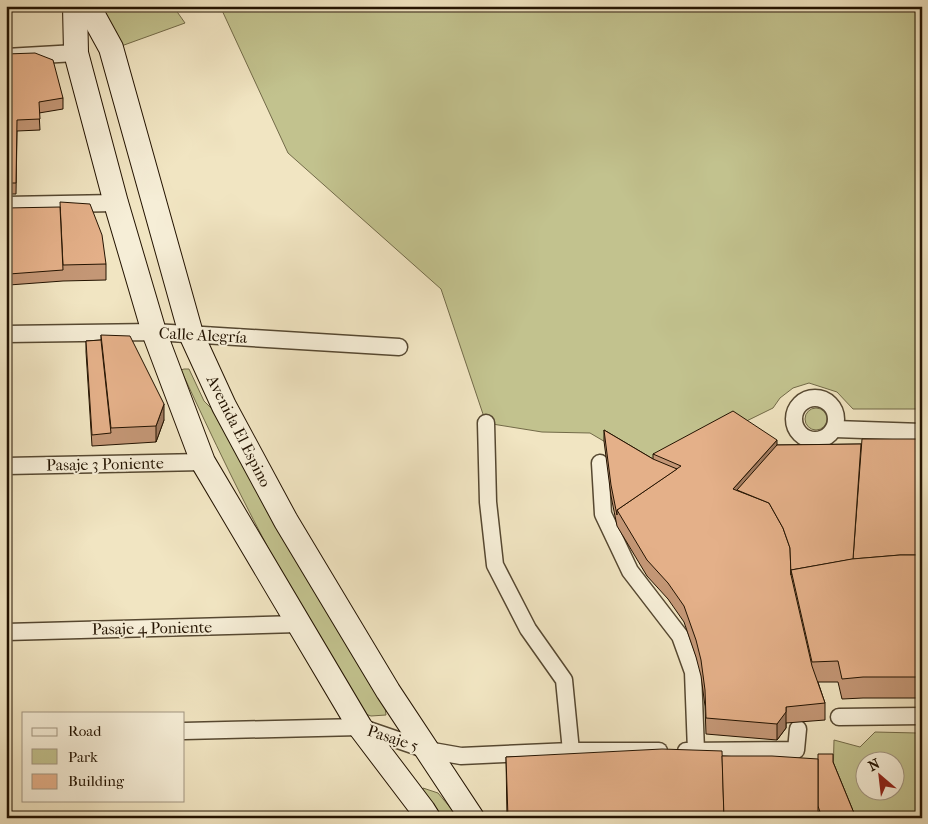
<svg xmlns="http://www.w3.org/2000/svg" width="928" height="824" font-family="'IM FELL French Canon',serif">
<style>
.green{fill:#c2c28e;stroke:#726a48;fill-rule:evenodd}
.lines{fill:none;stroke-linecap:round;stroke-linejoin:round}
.street-casing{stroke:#564831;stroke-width:19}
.secondary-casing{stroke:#231301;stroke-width:26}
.street{stroke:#f6eed7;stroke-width:16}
.secondary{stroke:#f6eed7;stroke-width:24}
.wall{fill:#c49776;stroke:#231301}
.shaded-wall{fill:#a07b60;stroke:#231301}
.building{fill:#e4b089;stroke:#231301}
.labels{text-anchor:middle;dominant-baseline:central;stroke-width:4;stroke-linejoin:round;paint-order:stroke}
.street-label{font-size:16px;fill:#231301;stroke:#f6eed7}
</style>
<rect width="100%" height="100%" fill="#f1e5c2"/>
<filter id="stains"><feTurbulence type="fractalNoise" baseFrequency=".004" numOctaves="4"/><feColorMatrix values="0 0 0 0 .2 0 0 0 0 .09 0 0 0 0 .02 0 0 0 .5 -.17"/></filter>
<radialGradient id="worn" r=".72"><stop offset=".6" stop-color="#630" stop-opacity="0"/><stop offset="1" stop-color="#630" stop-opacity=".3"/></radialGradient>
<g class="green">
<path d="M101,6H173L185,23L113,49Z"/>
<path d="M220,6H922V409H853L837,392L809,383L793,388L780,398L773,408L712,438L653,470L590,433L542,432L486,423L441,289L288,153Z"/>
<path d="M184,369H189L204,401L216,413L385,707L386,715L371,716L360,712C333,664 306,616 279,568C244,504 212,437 181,370Z"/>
<circle cx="816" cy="419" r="11"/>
<path d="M875,732L917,733L918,818H849L833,778L834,740L860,747ZM866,762H896V792H866Z"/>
<path d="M423,788L438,793L459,818H435L421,795Z"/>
</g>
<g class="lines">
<defs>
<g id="street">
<path d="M6,57L76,53"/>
<path d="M6,205L116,203"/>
<path d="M6,334L154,332L399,347"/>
<circle cx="815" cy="419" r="21"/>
<path d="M835,429L922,432"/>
<path d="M600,463L603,514L630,571L680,636L693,672L696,751"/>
<path d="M6,466L203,462"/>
<path d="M6,632L298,624"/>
<path d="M839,717L922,716"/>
<path d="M184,731L360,727L427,750L461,756L571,751L564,680L528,629L495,565L488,502L486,423"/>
<path d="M571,751H659"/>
<path d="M686,751L796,750L798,729"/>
</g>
<g id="secondary">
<path d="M75,6L76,53L116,203L154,332L203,462L360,727L423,810L428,818"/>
<path d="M88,6L111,48L191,334L224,406L286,521L388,691L472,818"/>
</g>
</defs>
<use href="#street" class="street-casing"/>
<use href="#secondary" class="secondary-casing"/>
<use href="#street" class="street"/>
<use href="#secondary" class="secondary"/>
</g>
<g class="wall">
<path d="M6,54L63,98V109L39,113L40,130L17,131L16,194H6Z"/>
<path d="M6,208L106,264V280L63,281L9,285L6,249Z"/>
<path d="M101,335L164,420L156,442L92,446L86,352V341L101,340Z"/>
<path d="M604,430L653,459V454L777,445L861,444L922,439V698H863L842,699L838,682H818L825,703V720L786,723V728L777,740L706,734L705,706L701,676L696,657L684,622L668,599L647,576L617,526L611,496L604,441Z"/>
<path d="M722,756L833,762L856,818H507L506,757Z"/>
</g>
<g class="shaded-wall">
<path d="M164,404V420L156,442V426Z"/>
<path d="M777,440V456L740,497L733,489Z"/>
<path d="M786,707V728L777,740V724Z"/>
</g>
<g class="building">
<path d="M35,53L53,60L63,98L39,102L40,119L17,120L16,183H6V54Z"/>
<path d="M60,202L90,204L102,235L106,264L63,265Z"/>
<path d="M60,207L63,270L9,274L6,238V208Z"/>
<path d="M101,335L130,336L164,404L156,426L111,428Z"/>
<path d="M101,340L111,433L92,435L86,341Z"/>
<path d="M733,411L777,440L733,489L769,503L783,528L790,548L791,575L812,666L825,703L786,707V712L777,724L706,718L705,690L701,660L696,640L684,606L668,583L647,560L617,510L681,466L653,454Z"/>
<path d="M604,430L653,459L677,469L617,510V515L611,485Z"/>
<path d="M862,439H922V682H919L918,555H900L853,559Z"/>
<path d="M861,444L853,559L791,570V575L790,548L783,528L769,503L737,490L777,445Z"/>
<path d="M900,555H918L919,677H863L842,679L838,661L812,662L791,570L852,559Z"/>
<path d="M917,717H922V818H918Z"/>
<path d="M662,749L722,751L724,818H508L506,757Z"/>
<path d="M818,754H833V762L856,818H822L818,806Z"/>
<path d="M722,756H772L818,759V811L820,818H724Z"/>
<path d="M288,813L334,818H288Z"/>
</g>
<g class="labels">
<g class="street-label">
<text transform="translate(203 335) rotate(3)">Calle Alegría</text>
<text transform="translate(239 431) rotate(63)">Avenida El Espino</text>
<text transform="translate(105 464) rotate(-1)">Pasaje 3 Poniente</text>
<text transform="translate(152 628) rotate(-1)">Pasaje 4 Poniente</text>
<text transform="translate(393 738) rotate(18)">Pasaje 5</text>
</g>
</g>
<rect width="928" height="824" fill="none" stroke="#f1e5c2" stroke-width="25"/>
<rect x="8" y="8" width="913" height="809" fill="none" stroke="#231301" stroke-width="2.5"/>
<rect x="12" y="12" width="903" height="799" fill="none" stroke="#231301"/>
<rect x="22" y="712" width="162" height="90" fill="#f6eed7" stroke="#a29681"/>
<rect x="32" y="728" width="25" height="8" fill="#f6eed7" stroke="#a29681"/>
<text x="68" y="736" font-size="15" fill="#231301">Road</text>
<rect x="32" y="749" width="25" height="15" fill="#c2c28e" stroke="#a29681"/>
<text x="68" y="762" font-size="15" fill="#231301">Park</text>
<rect x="32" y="774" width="25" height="15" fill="#e4b089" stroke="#a29681"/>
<text x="68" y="786" font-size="15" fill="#231301">Building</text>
<g transform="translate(880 776) rotate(332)"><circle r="24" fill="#f6eed7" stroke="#a29681"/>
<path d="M0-4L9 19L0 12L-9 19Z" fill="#8f2418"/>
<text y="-8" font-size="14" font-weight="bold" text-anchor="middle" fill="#231301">N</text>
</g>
<rect width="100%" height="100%" filter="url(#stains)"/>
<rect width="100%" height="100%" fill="url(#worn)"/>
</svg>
